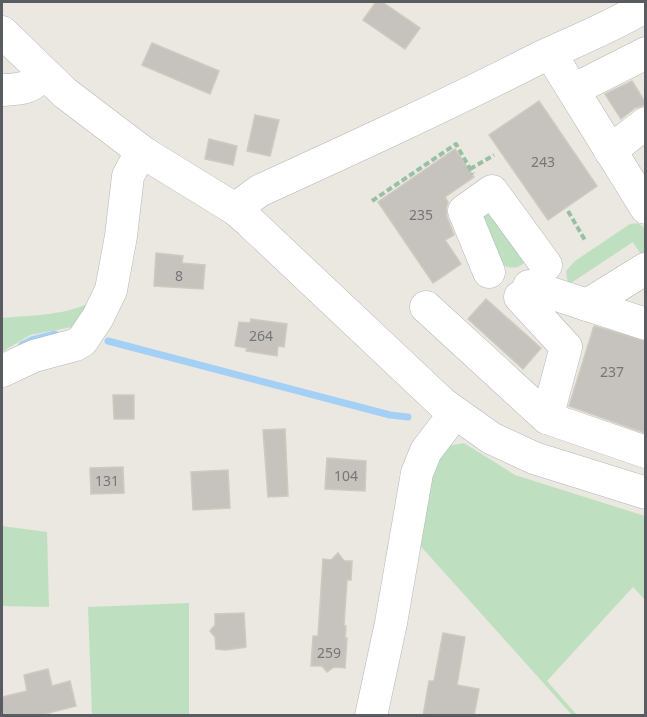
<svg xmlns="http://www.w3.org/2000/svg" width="647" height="717" font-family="'Noto Sans',sans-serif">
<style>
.green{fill:#bfe0c0}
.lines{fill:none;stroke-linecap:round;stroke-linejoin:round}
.stream{stroke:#a5d0f5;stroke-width:7}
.building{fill:#c6c3be;stroke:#cecabf;stroke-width:1.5}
.minor-casing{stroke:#b3b6ba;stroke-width:33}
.path{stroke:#99c0a5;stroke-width:4;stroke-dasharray:6 3;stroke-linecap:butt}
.minor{stroke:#fff;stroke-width:32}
.labels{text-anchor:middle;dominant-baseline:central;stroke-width:4.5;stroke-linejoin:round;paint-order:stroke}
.number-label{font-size:14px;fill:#747678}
</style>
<rect width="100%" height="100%" fill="#eae8e0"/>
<g class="green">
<path d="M491,210L526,260C521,269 511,269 503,265L482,216Z"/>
<path d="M638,223L646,229L645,261L633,242L568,285L566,271L575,261L630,224Z"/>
<path d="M96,299L86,314L72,327L30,335L2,352V318C32,315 70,316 96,299Z"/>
<path d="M464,443L515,475L645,516V600L633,587L547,681L577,715H572L416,541L429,468L448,446Z"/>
<path d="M2,526L47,532L49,607L2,606Z"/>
<path d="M189,603V715H92L88,607Z"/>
</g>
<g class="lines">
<g class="stream">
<path d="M108,341L390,415L408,417"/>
<path d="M22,345L32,340L55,334"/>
</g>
</g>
<g class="building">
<path d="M376,2H382L420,28L405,49L363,20Z"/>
<path d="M152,43L219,71L210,94L142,65Z"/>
<path d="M632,81L645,102V105L635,108L621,119L605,94Z"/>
<path d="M539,101L597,186L548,220L489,135Z"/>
<path d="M255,115L279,120L270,156L247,151Z"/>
<path d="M209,139L237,146L233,165L205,159Z"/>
<path d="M455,149L474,177L445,197L448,202L446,209L447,217L454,235L445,240L461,264L433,283L378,202Z"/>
<path d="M156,253L183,256L182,263L205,265L203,289L154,286Z"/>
<path d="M486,299L541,348L523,369L468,319Z"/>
<path d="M251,319L287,324L284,347L278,346L277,356L246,351L247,348L235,346L239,322L250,323Z"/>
<path d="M594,326L645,341V433L569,406Z"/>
<path d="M113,395H134V419H114Z"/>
<path d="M285,429L288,496L268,497L263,430Z"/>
<path d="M327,458L366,461L365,491L325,489Z"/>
<path d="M123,467L124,493L91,494L90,468Z"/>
<path d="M228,470L230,508L193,510L191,472Z"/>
<path d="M338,553L344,561H352L351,580H347L344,626H346L345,638H347L345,668L334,667L327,672L322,666H311L313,636H318L323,559L331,560Z"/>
<path d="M244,613L246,647L226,650L216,649L215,637L210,631L215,625V614Z"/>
<path d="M443,633L465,637L457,685L479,689L474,716H423L429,681H434Z"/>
<path d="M48,669L52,686L70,681L76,706L37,716H2V697L27,691L24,675Z"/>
</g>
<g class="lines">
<defs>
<g id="minor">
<path d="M2,32L65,93L144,153L235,209L250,222L442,403L491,438L534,458L646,493"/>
<path d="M550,53L646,208"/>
<path d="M2,90C22,89 30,89 44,74"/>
<path d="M573,90L646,53"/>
<path d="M610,151L646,123"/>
<path d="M235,209L259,191C353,148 447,105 539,58C575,41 612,27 646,6"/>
<path d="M489,272L464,211L492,191L546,265"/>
<path d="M529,286L646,324"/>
<path d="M587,305L645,269"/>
<path d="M426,307L547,418L566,347L520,297"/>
<path d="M2,371L34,356L75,345L82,341L98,317L111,290L121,236L128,176L135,163L144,153"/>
<path d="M547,418L646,452"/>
<path d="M371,716L391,623L417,473L426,451L455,413"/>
</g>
</defs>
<use href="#minor" class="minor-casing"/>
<g class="path">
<path d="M470,169L494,155"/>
<path d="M372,201L456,144L473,174"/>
<path d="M568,211L586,242"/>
</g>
<use href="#minor" class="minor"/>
</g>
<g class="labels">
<g class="number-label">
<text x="543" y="161">243</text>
<text x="421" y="214">235</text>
<text x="179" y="275">8</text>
<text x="261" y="335">264</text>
<text x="612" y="371">237</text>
<text x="346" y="475">104</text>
<text x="107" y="480">131</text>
<text x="329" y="652">259</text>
</g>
</g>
<rect width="647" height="717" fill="none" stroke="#595c60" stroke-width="6"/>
</svg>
